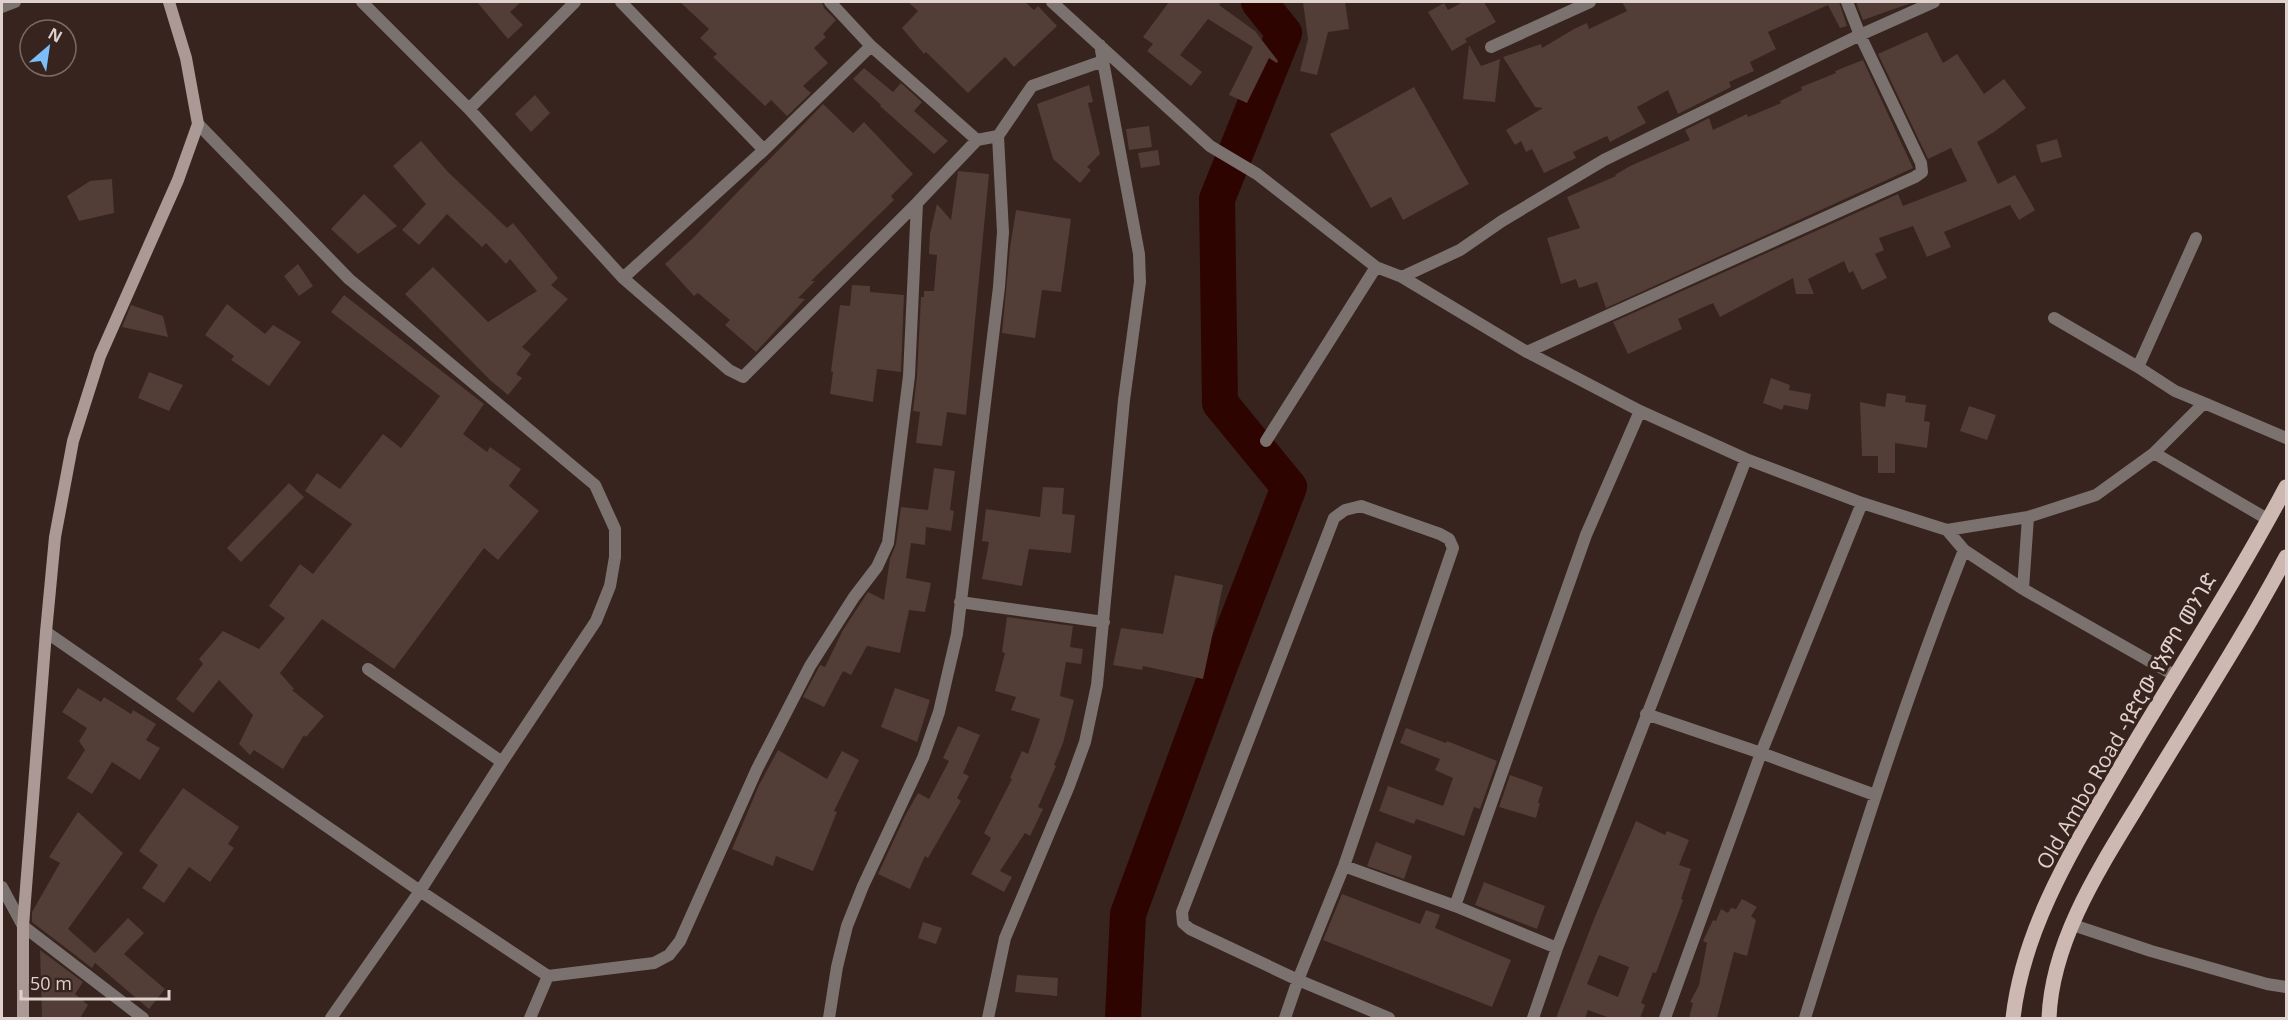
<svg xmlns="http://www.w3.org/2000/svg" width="2288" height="1020" font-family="'Open Sans','Noto Sans Ethiopic',sans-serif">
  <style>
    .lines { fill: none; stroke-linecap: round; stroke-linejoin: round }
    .river { stroke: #2e0400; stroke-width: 36 }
    .building { fill: #523d37; fill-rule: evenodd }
    .street { stroke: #7b716e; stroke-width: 12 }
    .secondary { stroke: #aa9994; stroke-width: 12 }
    .primary { stroke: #ceb8b2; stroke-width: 15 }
    .labels { text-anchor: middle; stroke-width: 6; stroke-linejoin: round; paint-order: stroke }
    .street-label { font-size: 21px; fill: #dfd2ce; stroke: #37241e }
  </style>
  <rect width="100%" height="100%" fill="#37241e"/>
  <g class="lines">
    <path class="river" d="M1123 1018 1128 914 1219 668 1289 487 1220 403 1217 199 1284 33 1259 2"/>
  </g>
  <path class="building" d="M477 2H521L510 12 523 25 508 39Z
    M680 2H822L824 8 836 20 823 34 826 37 814 48 828 63 803 86 811 93 787 116 771 100 765 106 713 57 717 54 700 38 709 29Z
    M908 2H1025L1034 10 1038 6 1057 26 1014 67 1005 57 968 93 926 52 924 54 902 28 918 11Z
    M1169 2H1222L1219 5 1255 31 1278 61 1277 63 1269 58 1247 103 1229 95 1253 47 1208 19 1180 55 1202 72 1191 86 1147 51 1153 44 1143 37Z
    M1303 2H1345L1349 29 1328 32 1317 75 1300 71 1308 39Z
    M1463 2H1484L1496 22 1465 39 1467 42 1452 51 1428 12 1444 3 1448 10Z
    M1622 2H1839L1847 26 1840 28 1828 5 1768 32 1776 49 1750 62 1754 71 1729 82 1731 87 1678 114 1668 90 1637 107 1646 123 1610 142 1607 136 1573 152 1576 158 1544 173 1532 149 1526 152 1521 141 1515 145 1506 130 1543 108 1535 107 1503 57 1541 44 1542 48 1574 29 1587 23 1589 29 1627 11Z
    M1856 2H1911V3L1863 20Z
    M1927 32 1943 63 1957 54 1984 94 2004 79 2026 108 1994 132 1977 142 1998 184 2015 175 2035 210 2019 220 2010 205 1944 232 1951 247 1927 257 1913 226 1879 238 1884 250 1875 254 1887 278 1862 290 1853 271 1849 273 1844 261 1808 279 1814 294H1796L1793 278 1720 317 1713 303 1678 319 1682 329 1628 354 1613 322 1898 194 1903 206 1967 181 1951 148 1928 159 1878 54Z
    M1469 45 1481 66 1500 59 1495 102 1463 99Z
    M1863 60 1913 168 1606 308 1597 282 1579 288 1576 279 1561 284 1547 238 1580 228 1567 197 1616 176 1615 175 1630 166 1690 140 1685 130 1709 118 1713 130 1747 114 1748 117 1781 103 1780 101 1802 90 1801 87 1836 73 1835 71Z
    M864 68 893 92 901 83 922 102 914 111 948 141 934 154 880 106 881 105 853 79Z
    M1089 85 1093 102 1088 103 1100 154 1087 167 1091 170 1080 183 1053 159 1037 104Z
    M1414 87 1469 184 1403 220 1391 197 1371 208 1330 134Z
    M535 95 550 113 531 132 515 114Z
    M823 104 853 133 864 122 913 174 891 196 894 200 811 281H815L798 298 805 299 756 352 725 325 730 320 698 293 694 296 665 264 694 237Z
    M1149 126 1152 147 1129 150 1126 129Z
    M2057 139 2062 157 2041 163 2036 145Z
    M421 141 448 172 507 228 513 223 558 278 551 285 568 299 522 347 531 354 516 374 522 378 508 395 490 380 405 294 433 267 488 322 537 291 510 259 506 264 486 243 482 247 447 214 419 245 402 230 426 204 393 166Z
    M1158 150 1160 165 1141 168 1138 153Z
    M958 171 989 174 966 415 947 412 942 446 916 443 920 412 913 411 917 376 921 297H924V291H934L937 255 929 254 930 234 937 204 951 220Z
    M112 179 114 213 79 221 67 196 90 181Z
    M364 194 397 226 358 254 331 229Z
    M1016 210 1071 219 1061 292 1042 290 1035 338 1002 333 1010 248Z
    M298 264 313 286 299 296 284 276Z
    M852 285 870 286V292L904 295 901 372 877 369 873 402 830 394 833 372 831 371 840 305 850 306Z
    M344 295 484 404 463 434 487 452 490 447 521 469 509 486 539 511 498 560 484 548 394 669 322 619 280 673 294 689 292 690 324 716 306 737 304 735 283 769 254 750 250 755 239 744 253 715 219 680 193 713 176 699 203 664 199 659 223 631 259 649 285 618 269 606 300 564 313 574 352 524 305 491 317 473 340 489 383 434 401 448 440 396 331 312Z
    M227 304 265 334 273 325 301 342 269 386 231 360 234 356 205 335Z
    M131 305 163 316 168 337 122 327Z
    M149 372 183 385 169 411 138 398Z
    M1771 378 1790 385 1789 390 1811 394 1808 410 1784 405 1782 410 1763 403Z
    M1887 393 1906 396 1905 402 1926 405 1924 421 1930 422 1927 448 1895 443V473H1878V456H1862L1860 402 1885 407Z
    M1969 406 1996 415 1987 440 1960 431Z
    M934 468 955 471 950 510 954 511 951 531 926 527 925 545 911 543 906 578 931 583 925 612 909 610 900 653 867 646 851 675 843 671 824 707 803 697 820 665 825 667 843 630 868 592 884 600 890 559 896 544 901 507 928 510Z
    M289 483 304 497 241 562 227 548Z
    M1043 487 1064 488 1062 514 1075 515 1071 553 1029 549 1022 586 982 579 989 542 982 541 986 509 1040 517Z
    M1175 575 1223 585 1203 679 1143 666 1142 670 1113 665 1121 628 1163 634Z
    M1007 617 1073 626 1070 647 1083 649 1081 664 1066 662 1060 696 1074 700 1063 743 1054 765 1056 766 1038 807 1043 809 1030 836 1025 833 1000 871 1012 877 1004 892 971 874 991 838 984 833 1012 779 1010 778 1022 751 1028 754 1040 719 1011 710 1016 697 995 691 1005 653 1002 652Z
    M78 688 101 702 104 697 131 714 133 710 156 724 146 740 160 748 140 780 112 762 92 794 67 778 85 750 79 741 87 728 62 712Z
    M895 688 930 700 917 742 881 727Z
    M958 726 980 735 963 773 969 776 957 798 961 801 928 858 925 856 910 889 878 874 905 816 918 793 929 799 949 761 943 758Z
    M1406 728 1446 743 1447 741 1497 761 1480 809 1474 807 1464 836 1416 819 1414 824 1379 811 1388 786 1443 806 1453 778 1435 770 1440 759 1400 743Z
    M778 750 827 779 842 751 859 760 834 811 837 812 813 871 776 856 773 866 732 849 759 785Z
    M1510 775 1543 787 1538 803H1540L1536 818 1499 807Z
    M183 788 239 827 228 844 234 848 210 882 189 867 164 903 142 888 158 865 139 851Z
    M78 812 123 853 68 929 95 953 128 918 144 933 124 954 165 989 149 1009 95 963 92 968 32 922V912L60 863 49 857Z
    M1636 821 1665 835 1667 831 1689 840 1679 865 1691 869 1681 899 1683 900 1656 973 1653 972 1641 1003 1645 1005 1640 1018H1610L1588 1010 1585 1018H1556L1594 919ZM1599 955 1629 967 1618 997 1587 984Z
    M1376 842 1412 856 1404 879 1367 866Z
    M1484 882 1545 906 1537 929 1475 905Z
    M1342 894 1420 924 1426 910 1440 915 1435 928 1511 960 1492 1007 1323 940Z
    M1742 899 1757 907 1751 916 1756 920 1747 956 1734 952 1717 1018H1689L1693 1003 1690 1002 1699 985 1707 943 1703 941 1713 920 1716 921 1721 909 1728 913 1731 908 1736 909Z
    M923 922 942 928 936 944 918 938Z
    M40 950 83 982 75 994 88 1005 80 1018H42Z
    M1017 975 1058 978 1057 996 1015 992Z"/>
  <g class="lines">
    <path class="street" d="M362 2 469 109 623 278 729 370 743 377 917 203 977 140 998 136 1032 86 1103 61 1100 45
      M621 2 764 150
      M830 2 871 46 977 140
      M1052 2 1210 146 1257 174 1376 267 1402 277 1527 352 1915 177 1922 172 1921 163 1860 35 1847 2
      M2 7 15 2
      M1491 47 1590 2
      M469 109 575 2
      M198 124 349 279 595 485 615 529V557L610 586 596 621 502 762 420 891 331 1018
      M1402 277 1460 250 1502 221 1604 160 1860 35 1934 2
      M623 278 764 150 871 46
      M1527 352 1640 411 1746 459 1862 503 1947 530 1964 550 2023 589 2174 675
      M2138 367 2196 238
      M2204 403 2286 438
      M1266 441 1376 267
      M2154 453 2269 520
      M1947 530 2028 517 2096 495 2154 453 2204 403 2175 391 2138 367 2054 318
      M2023 589 2028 517
      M960 602 1104 622
      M46 632 420 891 548 976
      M368 669 502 762
      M1646 714 1761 753 1875 795
      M1344 866 1455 906 1586 535 1640 411
      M2 887 23 926 143 1018
      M1455 906 1557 948
      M2073 925 2151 951 2267 984 2286 987
      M530 1018 548 976 654 963 669 955 680 941 757 769 810 666 854 597 877 567 888 543 909 376 917 203
      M829 1018 837 967 847 926 863 886 923 758 939 712 947 677 957 634 999 287 1003 232 998 136
      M988 1018 1005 938 1069 786 1085 742 1097 685 1124 400 1140 282 1139 254 1103 61
      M1285 1018 1298 980 1344 866 1453 548 1449 539 1440 534 1361 506 1345 510 1334 518 1182 912 1183 923 1190 929 1298 980 1389 1018
      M1533 1018 1557 948 1746 459
      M1665 1018 1761 753 1862 503
      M1805 1018C1854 861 1903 703 1964 550"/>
    <path class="secondary" d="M23 1018V926L46 632 55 537 73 441 100 356 178 180 198 124 186 58 169 2"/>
    <path class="primary" d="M2013 1018C2023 929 2072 850 2117 773 2173 677 2234 585 2286 487
      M2049 1018C2052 935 2107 857 2149 787 2195 711 2244 636 2286 557"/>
  </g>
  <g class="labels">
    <g class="street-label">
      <text transform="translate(2127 721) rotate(-60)" y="7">Old Ambo Road -የድሮው የአምቦ መንገድ</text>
    </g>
  </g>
  <rect width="2288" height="1020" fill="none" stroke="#dfd2ce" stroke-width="6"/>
  <g transform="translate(48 48) rotate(29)"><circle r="28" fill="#37241e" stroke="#7a6a64" stroke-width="1.5"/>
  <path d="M0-4.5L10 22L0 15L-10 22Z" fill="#7cbef9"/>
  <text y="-9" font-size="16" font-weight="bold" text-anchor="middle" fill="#dfd2ce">N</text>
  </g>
  <path d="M21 990v9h148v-9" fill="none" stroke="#dfd2ce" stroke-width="3"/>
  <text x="30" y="990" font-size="18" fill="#dfd2ce" stroke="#37241e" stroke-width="4.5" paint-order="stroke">50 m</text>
</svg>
